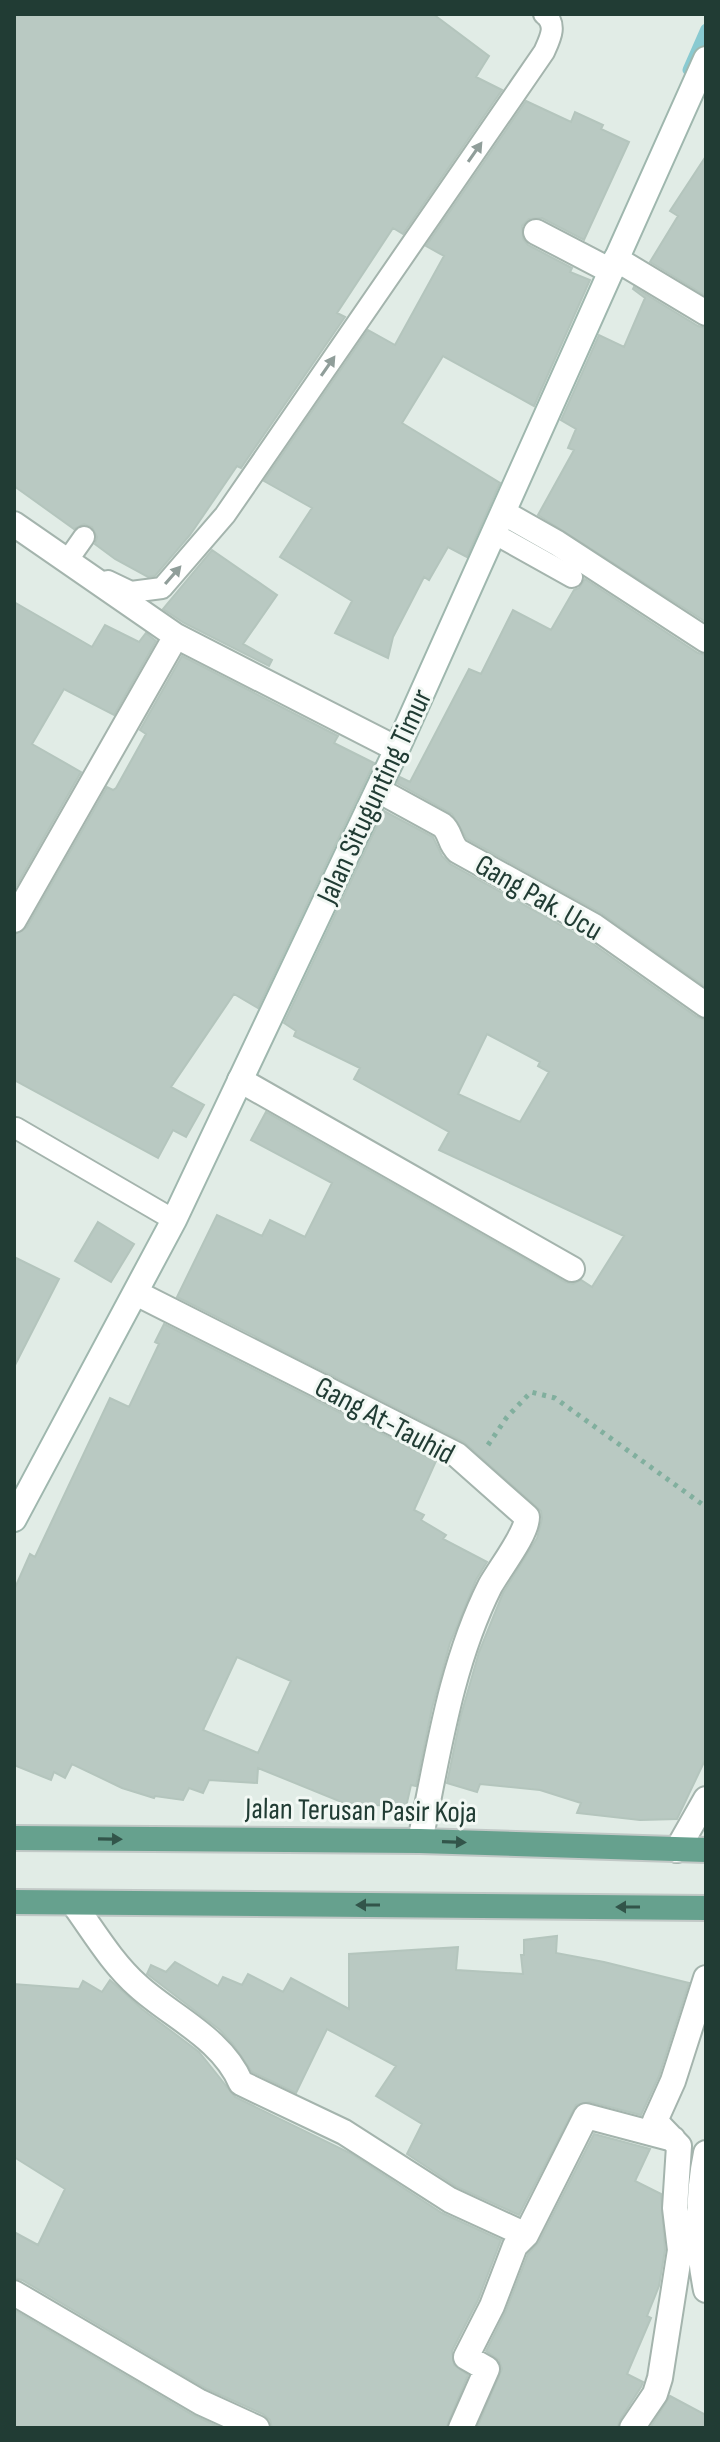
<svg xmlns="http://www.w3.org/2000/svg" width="720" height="2442" font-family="'Sofia Sans Condensed',sans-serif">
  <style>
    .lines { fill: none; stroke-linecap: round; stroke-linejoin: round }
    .stream { stroke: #89cad1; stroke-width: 11 }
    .building { fill: #b9c9c2; stroke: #b4c5bd; stroke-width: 2; fill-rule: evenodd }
    .lane-casing { stroke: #a4b4ad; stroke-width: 24 }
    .street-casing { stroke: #a4b4ad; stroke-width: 28 }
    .secondary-casing { stroke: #9fb7ae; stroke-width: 28 }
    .primary-casing { stroke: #c1c8c6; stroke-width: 28 }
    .path { stroke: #81af9e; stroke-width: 5; stroke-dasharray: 4 6; stroke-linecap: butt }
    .lane { stroke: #fff; stroke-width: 20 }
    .street { stroke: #fff; stroke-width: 24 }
    .secondary { stroke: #fff; stroke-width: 24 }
    .primary { stroke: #66a18e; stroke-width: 24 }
    .oneway { fill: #909e9a }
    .oneway2 { fill: #32554a }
    .labels { text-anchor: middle; stroke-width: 6; stroke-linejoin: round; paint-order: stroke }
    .street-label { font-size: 30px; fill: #213c34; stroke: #f2f8f4 }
  </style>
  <rect width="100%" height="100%" fill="#e1ece6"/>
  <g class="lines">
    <path class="stream" d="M688 70 706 29"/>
  </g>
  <path class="building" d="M14 14H433L489 56 476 77 502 90 403 234 393 228 337 313 345 317 241 468 237 466 190 535 155 576 148 577 115 559 95 544 97 537 92 527 84 524 74 529 14 486Z
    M526 101 571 122 575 112 603 125 601 129 629 142 584 240 542 218 529 219 522 226 523 239 528 245 572 268 570 272 590 280 534 406 443 356 402 423 500 483 467 557 448 547 429 580 424 577 393 637 388 658 335 633 352 601 280 557 312 508 264 481 368 330 395 345 444 256 426 246Z
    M706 156V296L650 262 678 216 670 211Z
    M634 287 698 326 706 328V622L538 515 574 450 568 448 576 429 561 420 599 335 624 347 645 298 633 289Z
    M212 550 277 595 243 644 272 660 269 666 184 623 163 609Z
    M585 579 698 653 706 655V987L601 913 467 839 452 814 397 783 400 777 410 782 469 669 481 674 513 610 551 630 574 590 579 588Z
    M14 602 92 647 105 625 139 642 146 633 156 641 114 715 64 689 32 744 81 772 14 890Z
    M182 656 338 736 334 743 374 763 258 1008 234 994 171 1087 204 1105 186 1137 173 1130 158 1158 14 1080V935L27 927 107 787 113 790 116 788 146 734 140 730Z
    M384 811 433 837 442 856 450 864 586 939 697 1017 706 1020V1758L677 1819 640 1820 577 1813 581 1803 540 1790 480 1784 477 1792 447 1783 461 1715 479 1652 503 1593 537 1538 542 1519 541 1511 464 1442 177 1297 217 1215 262 1236 270 1220 305 1237 332 1183 251 1140 266 1112 565 1282 573 1284 581 1280 592 1287 624 1236 439 1150 449 1132 354 1079 360 1068 294 1036 296 1031 284 1023ZM487 1034 540 1062 538 1066 549 1072 520 1122 458 1094Z
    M98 1222 134 1244 111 1282 75 1261Z
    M14 1257 59 1279 14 1367Z
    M164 1324 436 1461 414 1510 424 1515 421 1520 446 1535 443 1539 487 1562 476 1580 450 1643 432 1708 416 1786 411 1785 406 1807 344 1803 258 1768 257 1783 209 1780 203 1793 189 1788 183 1800 155 1796 154 1798 122 1788 72 1764 65 1778 54 1772 51 1780 14 1765V1590L30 1554 35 1557 110 1398 129 1407 159 1344 155 1342ZM237 1657 291 1681 258 1753 203 1730Z
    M557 1936 556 1953 604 1962 689 1983 659 2076 641 2115 590 2102 576 2105 519 2215 457 2187 407 2154 422 2124 376 2096 396 2066 327 2029 296 2093 252 2072 233 2044 220 2030 147 1974 151 1965 166 1972 175 1962 218 1986 223 1977 242 1985 248 1974 283 1992 291 1978 349 2009V1954L458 1947 456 1970 523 1974 521 1955H524V1940Z
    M110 1980 142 2009 199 2052 235 2097 350 2153 442 2213 501 2240 478 2300 452 2351 454 2365 468 2375 446 2428H272L270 2420 263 2414 207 2389 22 2280 14 2278V2232L38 2245 65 2189 14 2157V1984L79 1989 83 1981 102 1992Z
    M594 2134 650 2149 635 2181 661 2194 665 2250 659 2286 647 2316 651 2318 627 2374 643 2382 641 2387 620 2420 617 2428H477L502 2369 499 2360 486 2351 505 2313 528 2254 539 2242Z
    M14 2310 193 2415 221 2428H14Z
    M670 2396 706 2415V2428H650Z"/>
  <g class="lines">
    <defs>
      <path id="lane" d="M495 534 572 577
        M72 554 84 537
        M108 581 131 592 162 588 225 515 544 52C550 39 558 24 544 14
        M16 1128 174 1220"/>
      <path id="street" d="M536 232 611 271
        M616 259 706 313
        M504 513 557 543 706 640
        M14 524 176 636
        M378 790 442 825C451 832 449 843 458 851L594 926 706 1005
        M14 920 176 636 397 749
        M240 1080 572 1269
        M136 1293 457 1455 527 1517C527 1534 500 1568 490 1586 450 1666 438 1755 420 1841
        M677 1850 706 1799
        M73 1903C94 1932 112 1963 138 1986 172 2017 222 2038 241 2083L344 2132 450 2200 526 2235
        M706 2153C697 2196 697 2247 706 2290
        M14 2293 200 2402 257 2428
        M461 2428 487 2369 466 2357 492 2306 515 2246 526 2235 586 2116 673 2139
        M632 2428 655 2394 660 2378 680 2250 675 2208 679 2146 655 2121 673 2081 706 1978"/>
      <path id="secondary" d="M14 1519 174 1220 397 749 706 59"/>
      <path id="primary" d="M14 1838 420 1841 706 1850
        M14 1902 706 1908"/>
    </defs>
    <use href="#lane" class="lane-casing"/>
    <use href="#street" class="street-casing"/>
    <use href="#secondary" class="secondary-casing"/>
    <use href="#primary" class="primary-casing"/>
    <path class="path" d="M488 1445 507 1417 531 1392 555 1398 706 1507"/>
    <use href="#lane" class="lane"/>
    <use href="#street" class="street"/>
    <use href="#secondary" class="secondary"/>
    <use href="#primary" class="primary"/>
  </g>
  <defs><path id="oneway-solid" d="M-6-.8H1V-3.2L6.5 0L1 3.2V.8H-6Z" transform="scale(2)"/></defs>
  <g class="oneway">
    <use href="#oneway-solid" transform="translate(475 152) rotate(-55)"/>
    <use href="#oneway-solid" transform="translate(328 366) rotate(-55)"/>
    <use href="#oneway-solid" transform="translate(173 575) rotate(-49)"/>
  </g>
  <g class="oneway2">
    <use href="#oneway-solid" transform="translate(110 1839) rotate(1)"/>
    <use href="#oneway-solid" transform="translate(454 1842) rotate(2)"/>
    <use href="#oneway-solid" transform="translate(368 1905) rotate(-180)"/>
    <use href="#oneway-solid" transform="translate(628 1907) rotate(-180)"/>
  </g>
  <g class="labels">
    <g class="street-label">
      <text transform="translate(374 796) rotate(-65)" y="10">Jalan Situgunting Timur</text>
      <text transform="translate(539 897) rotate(30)" y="10">Gang Pak. Ucu</text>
      <text transform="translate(385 1420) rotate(28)" y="10">Gang At-Tauhid</text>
      <text transform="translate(361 1810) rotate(1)" y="10">Jalan Terusan Pasir Koja</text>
    </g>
  </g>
  <rect width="720" height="2442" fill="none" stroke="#213c34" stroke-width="32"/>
</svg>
